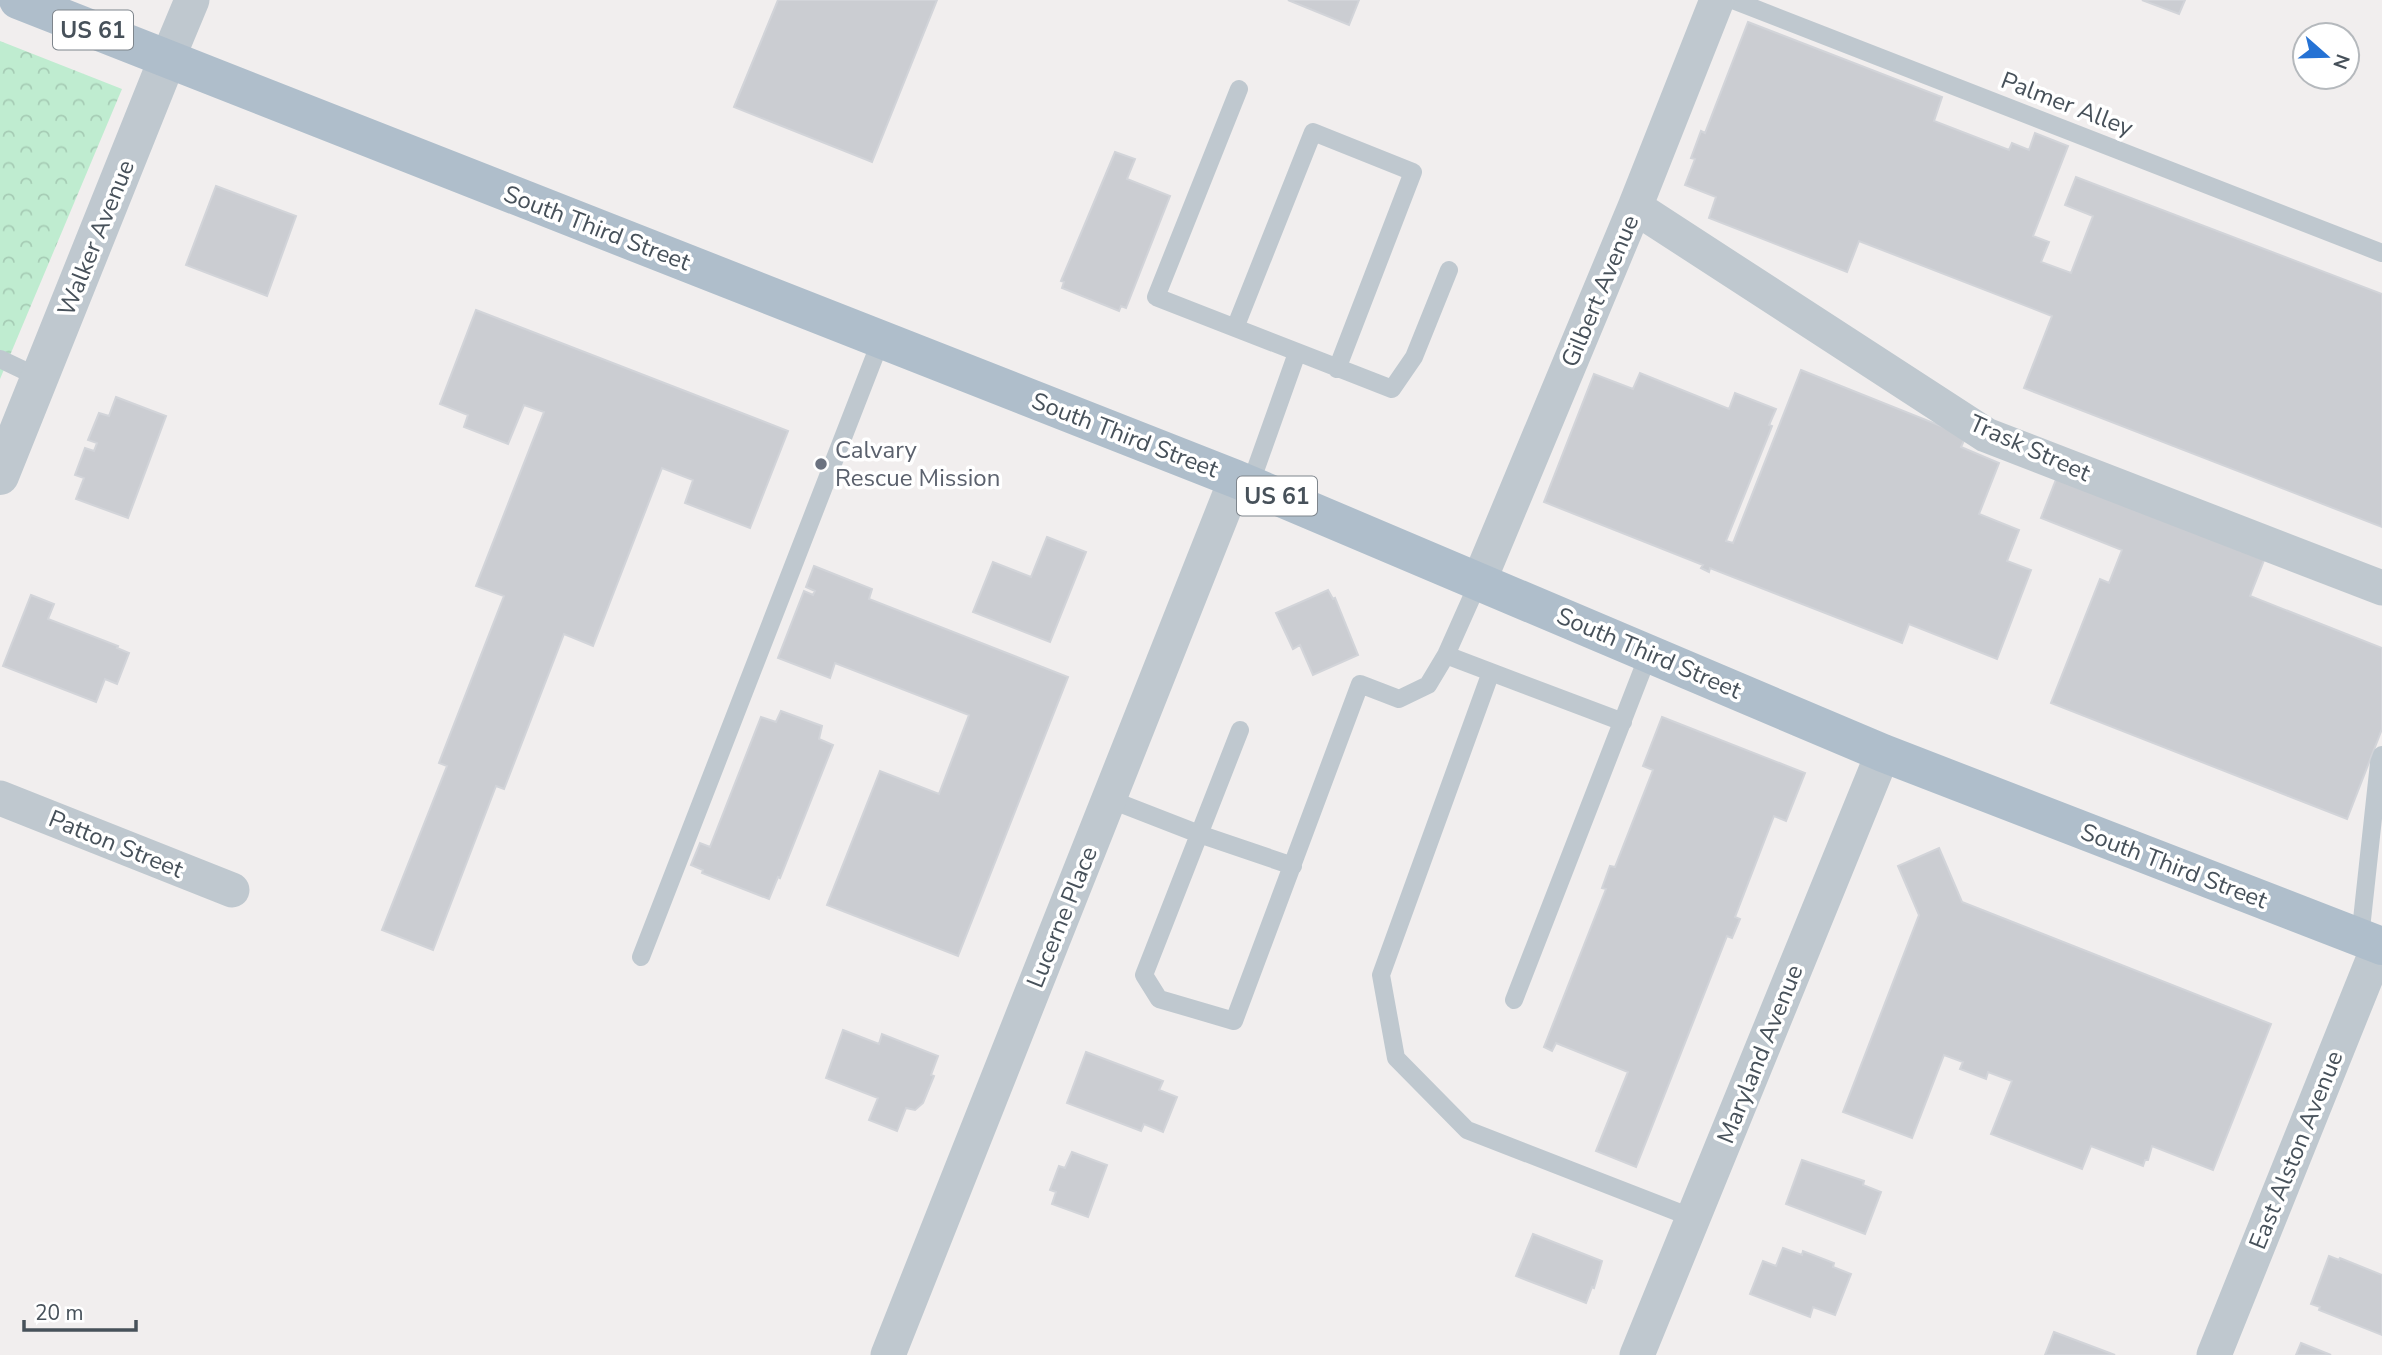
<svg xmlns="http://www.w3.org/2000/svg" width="2382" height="1355" font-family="'Nunito Sans',sans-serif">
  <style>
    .forest { fill: url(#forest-crowns) }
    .building { fill: #cbcdd2; stroke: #d2d4d9; stroke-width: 2 }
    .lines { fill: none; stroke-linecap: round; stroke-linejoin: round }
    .service { stroke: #bfc8cf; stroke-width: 18 }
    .minor { stroke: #bfc8cf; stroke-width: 35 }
    .tertiary { stroke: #bfc8cf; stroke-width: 38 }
    .primary { stroke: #afbecb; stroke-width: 38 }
    .worship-dot { fill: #6b7280; stroke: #fff; stroke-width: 2.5 }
    .labels { text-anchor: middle; stroke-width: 7; stroke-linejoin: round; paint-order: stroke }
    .shield { fill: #fff; stroke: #7e858c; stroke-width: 2 }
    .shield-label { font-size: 23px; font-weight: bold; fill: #47515a }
    .street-label { font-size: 24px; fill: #47515a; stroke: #fff }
    .worship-label { font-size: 24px; fill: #5b616d; stroke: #fff; text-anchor: start }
  </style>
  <defs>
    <pattern id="forest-crowns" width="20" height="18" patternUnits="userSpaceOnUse" patternTransform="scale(1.75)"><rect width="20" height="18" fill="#bfecd0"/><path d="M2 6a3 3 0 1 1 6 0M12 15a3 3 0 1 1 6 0" fill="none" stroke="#a6ccb5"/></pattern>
  </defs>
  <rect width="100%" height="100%" fill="#f1eeee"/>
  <path class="forest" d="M0 41 122 89 0 379Z"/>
  <path class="building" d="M778 0H937L872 162 734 107Z
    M1288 0H1359L1349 25Z
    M2142 0H2185L2179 14Z
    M1748 22 1942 97 1934 121 2009 150 2012 143 2029 150 2035 133 2068 146 2033 236 2049 242 2041 262 2071 273 2093 216 2065 205 2076 177 2382 294V527L2024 388 2052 316 1859 241 1847 272 1709 218 1716 197 1685 185 1695 159 1691 158 1701 131 1705 133Z
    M1115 152 1135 159 1127 179 1170 196 1126 308 1121 306 1119 311 1062 288 1064 282 1061 281Z
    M216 186 296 216 267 296 186 265Z
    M476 310 788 431 750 528 685 503 693 480 662 468 593 646 564 634 504 789 496 786 433 950 382 930 447 766 439 763 504 596 476 586 544 412 524 405 508 444 464 427 468 415 440 404Z
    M1801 370 1966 436 1961 447 1999 463 1979 514 2019 530 2007 561 2031 570 1997 659 1909 624 1902 643 1710 568 1709 572 1701 568 1703 565 1544 502 1594 374 1633 389 1640 373 1729 409 1735 393 1776 409 1769 425 1772 426 1726 541 1733 543Z
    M116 397 166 416 128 518 76 499 84 478 75 475 85 448 94 451 97 443 88 440 99 413 109 416Z
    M2057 477 2266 555 2250 596 2382 648V729L2347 819 2051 703 2100 579 2109 583 2122 550 2041 518Z
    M1047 537 1086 552 1050 642 973 612 993 562 1031 577Z
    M814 566 872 589 869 599 1068 677 958 956 827 905 880 771 939 794 969 715 835 663 830 678 778 658 804 591 813 595 815 591 806 587Z
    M1328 590 1333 599 1335 598 1358 655 1313 675 1300 645 1293 649 1276 613Z
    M31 595 54 604 48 619 118 646 117 648 129 653 117 684 105 679 96 702 3 666Z
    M781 711 822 726 819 739 833 745 780 878 778 877 769 899 702 873 703 870 691 865 700 843 710 847 761 717 776 722Z
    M1662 717 1805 773 1786 821 1774 816 1735 917 1740 919 1732 938 1727 936 1636 1167 1596 1151 1628 1072 1556 1043 1552 1051 1544 1047 1606 889 1602 888 1610 866 1615 867 1653 770 1643 766Z
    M1939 848 1962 902 2271 1024 2213 1170 2152 1146 2148 1160H2145L2143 1166 2091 1146 2082 1169 1991 1134 2012 1081 1988 1072 1986 1079 1960 1069 1963 1062 1944 1055 1912 1138 1843 1112 1919 915 1898 866Z
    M843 1030 879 1044 882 1034 938 1056 931 1075 934 1076 923 1103 915 1110 906 1108 897 1131 869 1120 878 1098 826 1078Z
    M1086 1052 1163 1081 1159 1090 1177 1097 1163 1132 1144 1124 1141 1131 1067 1103Z
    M1072 1152 1107 1165 1088 1217 1052 1204 1056 1192 1050 1190 1059 1166 1065 1168Z
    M1802 1160 1864 1181 1863 1185 1881 1192 1865 1234 1786 1204Z
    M1533 1234 1602 1261 1594 1288 1592 1287 1586 1303 1516 1276Z
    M1783 1248 1802 1255 1803 1251 1834 1263 1833 1267 1851 1274 1835 1315 1813 1307 1810 1317 1750 1294 1763 1261 1776 1266Z
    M2329 1256 2339 1260 2340 1258 2382 1275V1335L2319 1310 2320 1307 2311 1304Z
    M2054 1332 2115 1355H2045Z
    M2301 1343 2331 1355H2296Z"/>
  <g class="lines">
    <path class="service" d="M1733 0 2382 253
      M1239 89 1156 297 1392 389 1414 357 1449 270
      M1235 328 1313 132 1413 172 1337 369
      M0 359 40 378
      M1250 485 1297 353
      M1446 655 1623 722
      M1491 672 1381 975 1396 1058 1467 1130 1693 1218
      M1240 730 1144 975 1159 999 1234 1021 1360 684 1399 699 1428 685 1446 655 1479 581
      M1109 799 1199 834 1293 866
      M2360 938 2379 763 2382 755
      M641 957 881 340
      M1514 1000 1649 653"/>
    <path class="minor" d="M167 60 192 0
      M1635 207 1986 435 2382 588
      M1479 581 1635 207 1717 0
      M0 798 232 890
      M888 1355 1236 479
      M1637 1355 1883 753
      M2214 1355 2379 945"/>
    <path class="tertiary" d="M0 476 167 60"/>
    <path class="primary" d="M18 0 1236 479 1883 753 2382 946"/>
  </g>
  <circle class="worship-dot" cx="821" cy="464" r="7"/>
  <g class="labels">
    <g class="shield">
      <rect x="53" y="10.5" width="80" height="39" rx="5"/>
      <rect x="1237" y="476.5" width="80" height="39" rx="5"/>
    </g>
    <g class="shield-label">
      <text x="93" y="38">US 61</text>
      <text x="1277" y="504">US 61</text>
    </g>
    <g class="street-label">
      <text transform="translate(2067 104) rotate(21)" y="8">Palmer Alley</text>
      <text transform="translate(597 228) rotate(21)" y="8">South Third Street</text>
      <text transform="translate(96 238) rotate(-68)" y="8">Walker Avenue</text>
      <text transform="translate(1600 291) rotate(-67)" y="8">Gilbert Avenue</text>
      <text transform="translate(1125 435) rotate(21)" y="8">South Third Street</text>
      <text transform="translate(2030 448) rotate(24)" y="8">Trask Street</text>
      <text transform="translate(1649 653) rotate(23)" y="8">South Third Street</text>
      <text transform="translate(116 844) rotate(22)" y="8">Patton Street</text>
      <text transform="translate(2174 866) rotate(21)" y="8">South Third Street</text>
      <text transform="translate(1062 917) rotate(-68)" y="8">Lucerne Place</text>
      <text transform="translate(1760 1054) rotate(-68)" y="8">Maryland Avenue</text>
      <text transform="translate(2296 1150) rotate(-68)" y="8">East Alston Avenue</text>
    </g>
    <g class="worship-label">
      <text x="835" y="458">Calvary<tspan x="835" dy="28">Rescue Mission</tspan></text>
    </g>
  </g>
  <g transform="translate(2326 56) rotate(110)"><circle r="33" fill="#ffffff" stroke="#b5b9bd" stroke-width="2"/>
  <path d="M0-5L12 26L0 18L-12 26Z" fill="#2572d4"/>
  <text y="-10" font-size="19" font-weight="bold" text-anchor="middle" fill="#47515a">N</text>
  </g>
  <path d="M24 1320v10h112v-10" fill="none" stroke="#47515a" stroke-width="3.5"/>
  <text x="35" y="1320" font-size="21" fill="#47515a" stroke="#ffffff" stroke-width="5" paint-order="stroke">20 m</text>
</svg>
